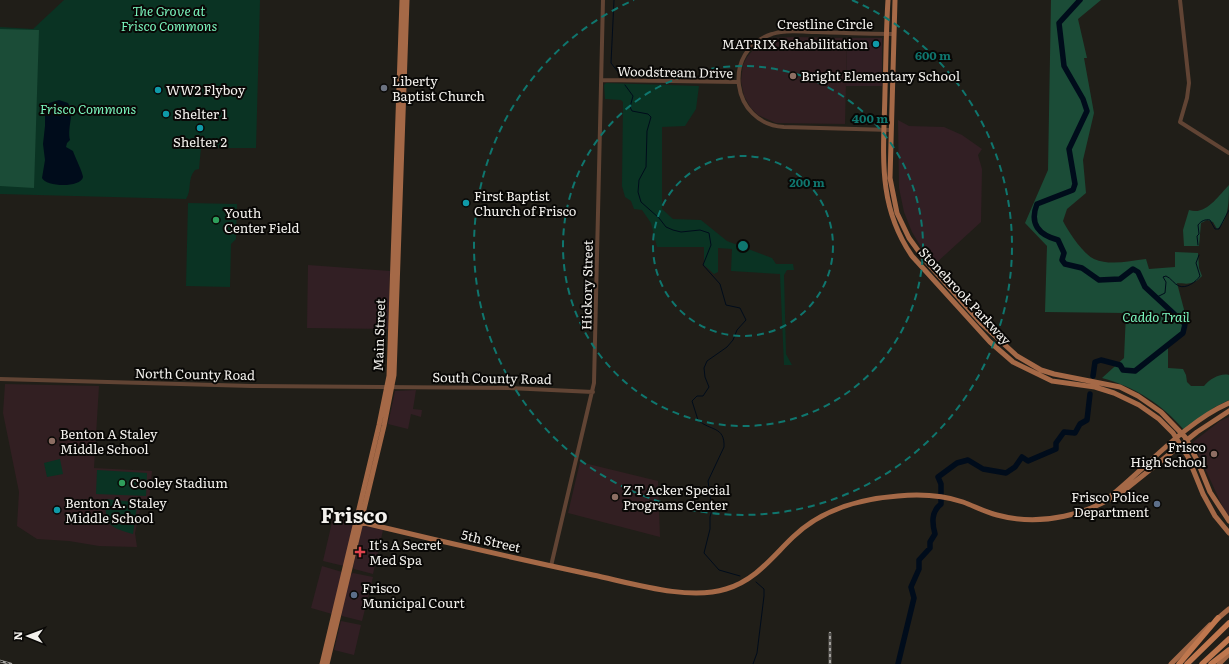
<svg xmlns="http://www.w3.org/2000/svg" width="1229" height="664" font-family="Literata,serif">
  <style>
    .commercial { fill: #321f24 }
    .education { fill: #321f22 }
    .green { fill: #0a3323 }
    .forest { fill: #1b4c37 }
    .water { fill: #000c1b }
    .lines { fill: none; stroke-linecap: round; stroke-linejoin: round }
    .stream { stroke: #000c1b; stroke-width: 1 }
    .river { stroke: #000c1b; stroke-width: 5.5 }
    .minor { stroke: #614434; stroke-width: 4 }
    .major { stroke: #a56947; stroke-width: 5 }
    .highway { stroke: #bf774e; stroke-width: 5.5 }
    .rail-casing { stroke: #a3a19d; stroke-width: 2.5 }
    .rail { stroke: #090806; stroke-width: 1; stroke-dasharray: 3; stroke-linecap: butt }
    .ring { fill: none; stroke: #0f766e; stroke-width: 2; stroke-dasharray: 7 5 }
    .culture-dot { fill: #0f9aa8; stroke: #090806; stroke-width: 1.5 }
    .education-dot { fill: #8d6e63; stroke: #090806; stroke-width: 1.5 }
    .worship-dot { fill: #6b7280; stroke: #090806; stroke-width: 1.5 }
    .leisure-dot { fill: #2e9e5b; stroke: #090806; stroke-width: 1.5 }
    .service-dot { fill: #5c6f8a; stroke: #090806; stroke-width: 1.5 }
    .health-dot { fill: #e0444e; stroke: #090806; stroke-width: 1.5 }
    .labels { text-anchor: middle; stroke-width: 4; stroke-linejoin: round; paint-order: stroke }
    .park-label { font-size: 13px; font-style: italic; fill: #7bf6be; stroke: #090806 }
    .street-label { font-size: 13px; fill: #f3f1ed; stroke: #090806 }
    .poi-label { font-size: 13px; fill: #f3f1ed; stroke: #090806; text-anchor: start }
    .town-label { font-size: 21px; font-weight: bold; fill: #f3f1ed; stroke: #090806 }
    .centre { fill: #0f766e; stroke: #090806; stroke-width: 2 }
    .ring-label { font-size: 12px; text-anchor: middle; font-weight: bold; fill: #0f766e; stroke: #090806; stroke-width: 4; stroke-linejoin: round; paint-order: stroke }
  </style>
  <rect width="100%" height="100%" fill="#201e18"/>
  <path class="commercial" d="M847 38H882V86H846Z
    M898 120 909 126 944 127 962 135 982 149 978 155 982 169 981 222 935 264 924 252 912 232 904 212 899 188Z
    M308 265 390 271 388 329 307 328Z
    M416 390 413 409 422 410 421 417 411 414 408 429 388 424 395 391Z
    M333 518 352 522 353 525 344 566 323 561Z
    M364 526 383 530 373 574 354 569 353 567 362 527Z
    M322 566 342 572 332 614 311 608Z
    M353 573 373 577 362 621 342 616 341 614 350 575Z
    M341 621 361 625 354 655 334 650Z"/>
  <path class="education" d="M794 37 847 38 845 124 776 123 758 115 751 108 744 96 741 81 743 65 747 57 753 50 771 38Z
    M5 384 99 386 94 468 152 471 149 501 141 506 135 533 137 547 99 546 69 541 37 539 17 526 19 492 3 413Z
    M1229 417V516L1225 512 1193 442 1220 421Z
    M580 462 658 481 660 537 568 513Z"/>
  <path class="green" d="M64 0H260L256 148H201L199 169 195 170C187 179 192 190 186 199L0 194V27L33 29Z
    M606 83 699 86 696 109 685 126 662 127V209L673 219 701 220 727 241 772 258 776 264H793L794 270H787L784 275 786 354 792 365H784L780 274 731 271 732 249 718 248V272L714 274 704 265V247H657L651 223 642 210 634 209 631 201 625 197 622 186 623 102 621 100 605 99 604 85Z
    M188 203 237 204 236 239 231 244 230 287 186 286Z
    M60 459 63 474 47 477 44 463Z
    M97 470 147 473 146 496 96 494Z
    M106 499 134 502 137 506 133 534C110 527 104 526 106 499Z"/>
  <path class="forest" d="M1051 0H1101L1078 19 1087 58H1084L1094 113 1083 160 1086 193 1067 209 1063 221C1068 231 1083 254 1094 259 1110 266 1129 261 1146 259L1149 269 1175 267V252L1198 253 1199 268 1202 276C1194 285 1188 284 1177 283L1186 317V330L1168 345V368L1183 369 1186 375 1187 382 1191 386H1204C1210 379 1220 373 1229 375V400L1215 407 1184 430C1162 404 1135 387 1102 378L1124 358 1126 313 1045 312 1047 246 1025 223 1048 170Z
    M0 29 39 30 34 188 0 186Z
    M1229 185C1229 199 1229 222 1217 229L1213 222 1207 220 1201 223 1199 246H1184L1183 230 1189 210C1206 216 1218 196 1229 185Z"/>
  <path class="water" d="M59 100 68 103C75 115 67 126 70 140L67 143 66 147 73 151C75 157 83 173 83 177 81 188 46 187 42 178L45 160 43 144 45 126V109L49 103Z"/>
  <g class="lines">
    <path class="stream" d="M614 0 611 63 621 76
      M625 85 633 96 630 107 632 111 648 114 651 117 647 131 646 167 639 180 638 192 641 202 659 218 666 227 673 230 681 232 700 230 709 233 711 245 703 265 720 284 726 305 740 308 746 320 737 330 733 340 727 347 707 361 704 368 705 377 709 387 703 396H697L692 401 698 420C710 431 725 426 724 447L708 481 712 509 710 517V529L704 553 719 570 740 576
      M1198 245 1197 236 1199 234 1198 225C1201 221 1205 219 1210 220L1215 229H1219L1229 210
      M1157 297 1165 293 1166 282 1163 277 1166 276C1171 278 1174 284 1179 286 1186 289 1196 282 1200 276L1196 263 1199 255
      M753 664 757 653 764 596V589L756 582"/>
    <path class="river" d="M1080 0 1059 23 1064 66 1083 99 1087 111 1069 149 1075 184 1073 190 1037 204C1029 224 1039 235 1058 240L1064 253 1062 260 1065 264 1082 268 1099 280 1120 279 1133 269 1138 272 1145 287 1185 324 1183 333 1135 371 1123 370 1120 365 1101 360 1095 362 1093 376
      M898 664 914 598 911 587 919 569V560L930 548V542L935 534C932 523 931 512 941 504V484L938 477 957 463 968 460 983 469 1006 473 1015 467 1022 457 1028 461 1056 449V443L1064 432 1075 433 1080 424 1087 420 1090 394"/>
    <path class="minor" d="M1180 0 1189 83 1187 98 1180 122 1229 153
      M602 80 738 82
      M891 130 784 127C731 124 721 50 772 34 785 29 801 32 814 32 841 33 867 34 893 34
      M0 379 252 386 509 388 593 392
      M551 566 594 383 603 0"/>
    <path class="major" d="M888 0C886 30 886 61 885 91 884 151 876 204 912 256L990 342 1013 362 1052 381 1095 387 1114 393 1139 405 1159 419 1173 433 1188 457 1203 494 1215 516 1229 533
      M895 0 890 178 897 213 909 238 925 260 982 324 1017 356 1041 370 1054 374 1120 387 1138 396 1161 412 1185 437 1197 460 1210 492 1229 521
      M1107 499C1145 469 1185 422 1229 403
      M356 521C435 540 514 558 593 575 631 583 688 601 726 589 756 580 772 557 793 537 822 509 859 499 898 496 920 494 942 495 963 502 974 506 985 512 997 515 1041 527 1089 515 1126 489L1197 432 1229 411
      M1216 620 1229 609
      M322 664 379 425 389 376 402 0
      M327 664 384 426 394 375 407 0
      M1171 664 1210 625
      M1219 664 1229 654"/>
    <path class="highway" d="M1179 664 1218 618
      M1187 664 1229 623
      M1202 664 1229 639
      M1211 664 1229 650"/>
    <defs>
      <path id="rail" d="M830 633V664
        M0 661 11 664"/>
    </defs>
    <use href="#rail" class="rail-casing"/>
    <use href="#rail" class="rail"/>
  </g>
  <g class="ring">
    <circle cx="743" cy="246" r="90"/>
    <circle cx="743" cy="246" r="180"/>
    <path d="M852 0A269 269 0 1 1 634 0"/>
  </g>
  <g class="culture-dot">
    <circle cx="876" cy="44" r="4"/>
    <circle cx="158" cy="90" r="4"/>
    <circle cx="166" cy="114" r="4"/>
    <circle cx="200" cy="128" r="4"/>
    <circle cx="466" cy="203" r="4"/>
    <circle cx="57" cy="510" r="4"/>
  </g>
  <g class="education-dot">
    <circle cx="793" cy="76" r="4"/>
    <circle cx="52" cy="441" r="4"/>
    <circle cx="1214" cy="454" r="4"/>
    <circle cx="615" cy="497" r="4"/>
  </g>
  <circle class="worship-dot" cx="384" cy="88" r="4"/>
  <g class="leisure-dot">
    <circle cx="216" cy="220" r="4"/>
    <circle cx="122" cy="483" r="4"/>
  </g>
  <g class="service-dot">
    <circle cx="1157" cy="504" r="4"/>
    <circle cx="354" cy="595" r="4"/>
  </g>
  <path class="health-dot" d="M358 546h4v4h4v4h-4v4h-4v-4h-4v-4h4z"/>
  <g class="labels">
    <g class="park-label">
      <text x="169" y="16">The Grove at<tspan x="169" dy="15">Frisco Commons</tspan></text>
      <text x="88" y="114">Frisco Commons</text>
      <text x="1156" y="322">Caddo Trail</text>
    </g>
    <g class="street-label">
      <text x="825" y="29">Crestline Circle</text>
      <text transform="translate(675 72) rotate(1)" y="5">Woodstream Drive</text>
      <text transform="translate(587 285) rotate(-89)" y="5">Hickory Street</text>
      <text transform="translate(965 296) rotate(47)" y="5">Stonebrook Parkway</text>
      <text transform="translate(379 335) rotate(-88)" y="5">Main Street</text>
      <text transform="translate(195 374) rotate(1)" y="5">North County Road</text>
      <text transform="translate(492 378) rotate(1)" y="5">South County Road</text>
      <text transform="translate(491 541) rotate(13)" y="5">5th Street</text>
    </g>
    <g class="poi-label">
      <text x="868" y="49" text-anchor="end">MATRIX Rehabilitation</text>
      <text x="801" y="81">Bright Elementary School</text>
      <text x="392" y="86">Liberty<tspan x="392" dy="15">Baptist Church</tspan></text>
      <text x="166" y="95">WW2 Flyboy</text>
      <text x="174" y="119">Shelter 1</text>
      <text x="200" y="147" text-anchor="middle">Shelter 2</text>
      <text x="474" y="201">First Baptist<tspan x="474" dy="15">Church of Frisco</tspan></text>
      <text x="224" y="218">Youth<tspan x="224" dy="15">Center Field</tspan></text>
      <text x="60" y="439">Benton A Staley<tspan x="60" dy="15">Middle School</tspan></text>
      <text x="1206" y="452" text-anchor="end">Frisco<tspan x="1206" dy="15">High School</tspan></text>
      <text x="130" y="488">Cooley Stadium</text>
      <text x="623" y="495">Z T Acker Special<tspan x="623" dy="15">Programs Center</tspan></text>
      <text x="1149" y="502" text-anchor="end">Frisco Police<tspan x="1149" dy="15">Department</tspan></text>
      <text x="65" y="508">Benton A. Staley<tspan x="65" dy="15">Middle School</tspan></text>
      <text x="369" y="550">It's A Secret<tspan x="369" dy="15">Med Spa</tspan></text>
      <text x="362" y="593">Frisco<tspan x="362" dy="15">Municipal Court</tspan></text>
    </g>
    <g class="town-label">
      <text x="354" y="523">Frisco</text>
    </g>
  </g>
  <circle cx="743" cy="246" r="6" class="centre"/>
  <g class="ring-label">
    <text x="933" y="60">600 m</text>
    <text x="870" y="123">400 m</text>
    <text x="807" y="187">200 m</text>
  </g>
  <g transform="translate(28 636) rotate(271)" stroke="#090806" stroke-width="3" paint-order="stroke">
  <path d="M0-3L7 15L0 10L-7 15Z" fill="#f3f1ed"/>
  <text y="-6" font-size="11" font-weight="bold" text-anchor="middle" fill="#f3f1ed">N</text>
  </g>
</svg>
